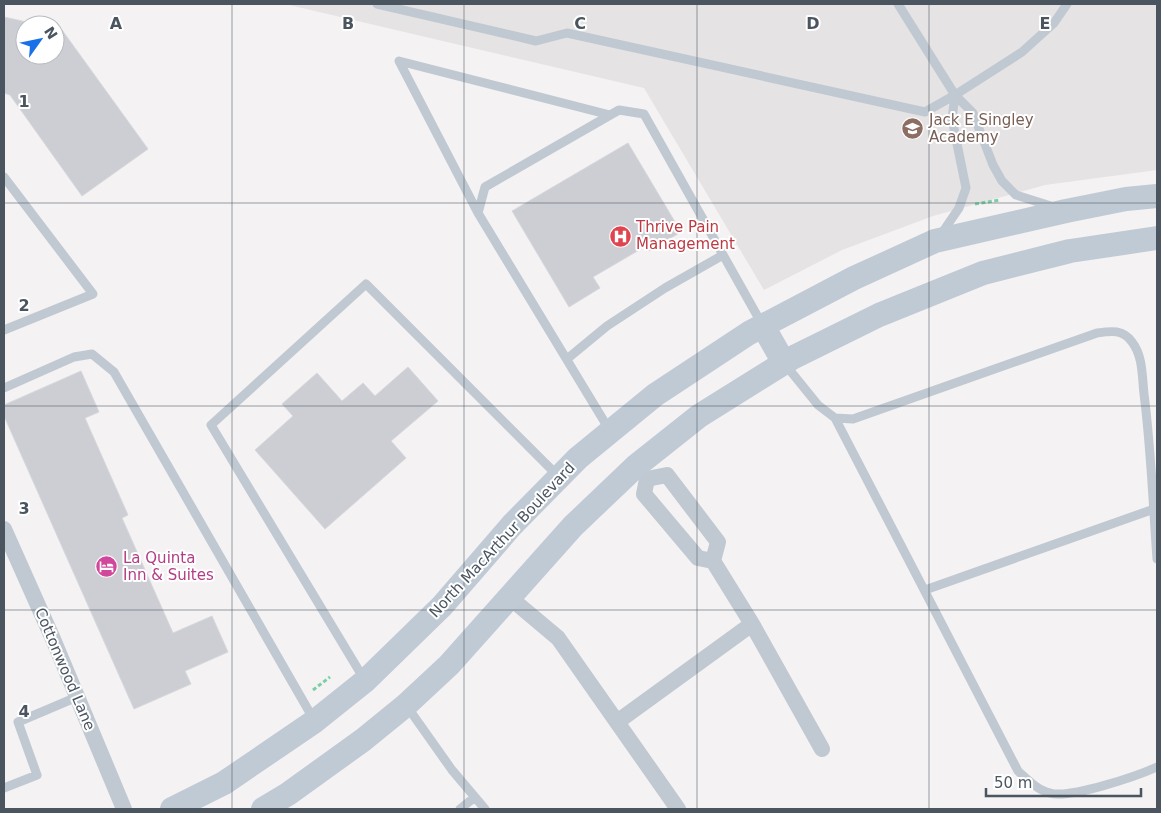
<svg xmlns="http://www.w3.org/2000/svg" width="1161" height="813" font-family="'DejaVu Sans',sans-serif">
  <style>
    .education { fill: #e5e3e4 }
    .building { fill: #ccced4; stroke: #d6d8dd }
    .lines { fill: none; stroke-linecap: round; stroke-linejoin: round }
    .path { stroke: #79cfa6; stroke-width: 3; stroke-dasharray: 4 2.5; stroke-linecap: butt }
    .lane { stroke: #c0c9d1; stroke-width: 9 }
    .street { stroke: #c0c9d1; stroke-width: 16 }
    .secondary { stroke: #c0cad5; stroke-width: 24 }
    .grid { fill: none; stroke: #4a5560; stroke-width: 1; stroke-opacity: 0.55 }
    .labels { text-anchor: middle; stroke-width: 4; stroke-linejoin: round; paint-order: stroke }
    .education-label { font-size: 15px; fill: #785e54; stroke: #fff; text-anchor: start }
    .health-label { font-size: 15px; fill: #be3a42; stroke: #fff; text-anchor: start }
    .street-label { font-size: 15px; fill: #4a5560; stroke: #fff }
    .hotel-label { font-size: 15px; fill: #b23c85; stroke: #fff; text-anchor: start }
    .grid-label { font-size: 16px; text-anchor: middle; font-weight: bold; fill: #4a5560; stroke: #fff; stroke-width: 4; stroke-linejoin: round; paint-order: stroke }
  </style>
  <rect width="100%" height="100%" fill="#f4f2f2"/>
  <path class="education" d="M285 4H1157V170L1045 185 933 216 842 250 764 290 644 88Z"/>
  <path class="building" d="M4 17 40 25H25V55H55V28L62 30 148 149 82 196 10 95 4 93Z
    M628 143 681 232 649 251 646 246 593 277 600 288 569 307 512 211Z
    M408 367 438 401 391 441 406 458 325 529 255 450 293 416 282 404 317 373 342 401 363 383 375 396Z
    M81 371 99 412 85 418 128 515 122 518 173 633 212 616 228 652 185 671 191 684 134 709 4 416V405Z"/>
  <g class="lines">
    <path class="path" d="M975 204 1000 200
      M313 690 330 677"/>
    <path class="lane" d="M377 4 536 41 567 33 925 112 955 95 1022 52 1054 23 1067 4
      M898 4 955 95 973 113 993 165 1002 181 1016 195 1054 207
      M4 177 93 294 4 330
      M478 213 399 61 610 115
      M940 236 959 208 966 188 952 119 955 95
      M567 359 607 326 665 288 723 255
      M784 363 818 405 835 418 1018 771C1027 779 1037 790 1050 793 1070 799 1137 776 1157 767
      M4 388 74 357 92 354 114 372 314 720
      M835 418 853 419 1097 333C1111 331 1123 329 1132 342 1143 356 1142 376 1144 394 1151 448 1153 504 1157 559
      M610 431 478 213 485 187 619 110 644 114 763 326
      M925 590 1154 509
      M364 679 211 425 366 284 559 477
      M406 705 452 770 485 809
      M4 788 37 775 18 722 77 697
      M460 809 475 797"/>
    <path class="street" d="M647 479 667 475 718 542 713 561 752 624 822 749
      M647 479 644 494 698 558 713 561
      M4 529 53 639 124 809
      M509 597 558 638 678 809
      M617 722 752 624"/>
    <path class="secondary" d="M763 326 784 363
      M172 809 224 783 315 721 365 681 442 606 512 525 578 458 655 395 749 333 854 278 935 241 1066 211 1126 199 1157 196
      M263 809 288 794 363 740 406 705 449 665 573 526 636 466 699 416 792 358 879 315 983 273 1070 251 1157 238"/>
  </g>
  <path class="grid" d="M232 4V809M464 4V809M697 4V809M929 4V809M4 203H1157M4 406H1157M4 610H1157"/>
  <defs>
    <symbol id="school-disc" viewBox="-11 -11 22 22"><circle r="9.5" fill="#8d6e63" stroke="#fff"/><path d="M0-5L7-2L0 1L-7-2ZM-4 1L0 2.5L4 1V4Q0 6-4 4Z" fill="#fff"/></symbol>
    <symbol id="hospital-disc" viewBox="-11 -11 22 22"><circle r="9.5" fill="#e0444e" stroke="#fff"/><path d="M-5-5h3v3.5h4V-5h3V5h-3V1.5h-4V5h-3Z" fill="#fff"/></symbol>
    <symbol id="hotel-disc" viewBox="-11 -11 22 22"><circle r="9.5" fill="#d1479c" stroke="#fff"/><path d="M-6-4.5h1.5V1H6V5H4.5V3h-9V5H-6ZM-4 0a1.8 1.8 0 1 1 3.6 0ZM.5 0V-2.5h3Q6-2.5 6 0Z" fill="#fff"/></symbol>
  </defs>
  <g fill-rule="evenodd">
    <use href="#school-disc" x="900" y="116" width="25" height="25"/>
    <use href="#hospital-disc" x="608" y="224" width="25" height="25"/>
    <use href="#hotel-disc" x="94" y="554" width="25" height="25"/>
  </g>
  <g class="labels">
    <g class="education-label">
      <text x="929" y="125">Jack E Singley<tspan x="929" dy="17">Academy</tspan></text>
    </g>
    <g class="health-label">
      <text x="636" y="232">Thrive Pain<tspan x="636" dy="17">Management</tspan></text>
    </g>
    <g class="street-label">
      <text transform="translate(502 540) rotate(-47)" y="5">North MacArthur Boulevard</text>
      <text transform="translate(65 669) rotate(67)" y="5">Cottonwood Lane</text>
    </g>
    <g class="hotel-label">
      <text x="123" y="563">La Quinta<tspan x="123" dy="17">Inn &amp; Suites</tspan></text>
    </g>
  </g>
  <g class="grid-label">
    <text x="116" y="29">A</text>
    <text x="348" y="29">B</text>
    <text x="580" y="29">C</text>
    <text x="813" y="29">D</text>
    <text x="1045" y="29">E</text>
    <text x="24" y="107">1</text>
    <text x="24" y="311">2</text>
    <text x="24" y="514">3</text>
    <text x="24" y="717">4</text>
  </g>
  <rect width="1161" height="813" fill="none" stroke="#4a5560" stroke-width="10"/>
  <g transform="translate(40 40) rotate(57)"><circle r="24" fill="#ffffff" stroke="#b7bbbf"/>
  <path d="M0-4L9 19L0 12L-9 19Z" fill="#1a71e7"/>
  <text y="-8" font-size="14" font-weight="bold" text-anchor="middle" fill="#4a5560">N</text>
  </g>
  <path d="M986 788v8h155v-8" fill="none" stroke="#4a5560" stroke-width="2.5"/>
  <text x="994" y="788" font-size="15" fill="#4a5560" stroke="#ffffff" stroke-width="4" paint-order="stroke">50 m</text>
</svg>
